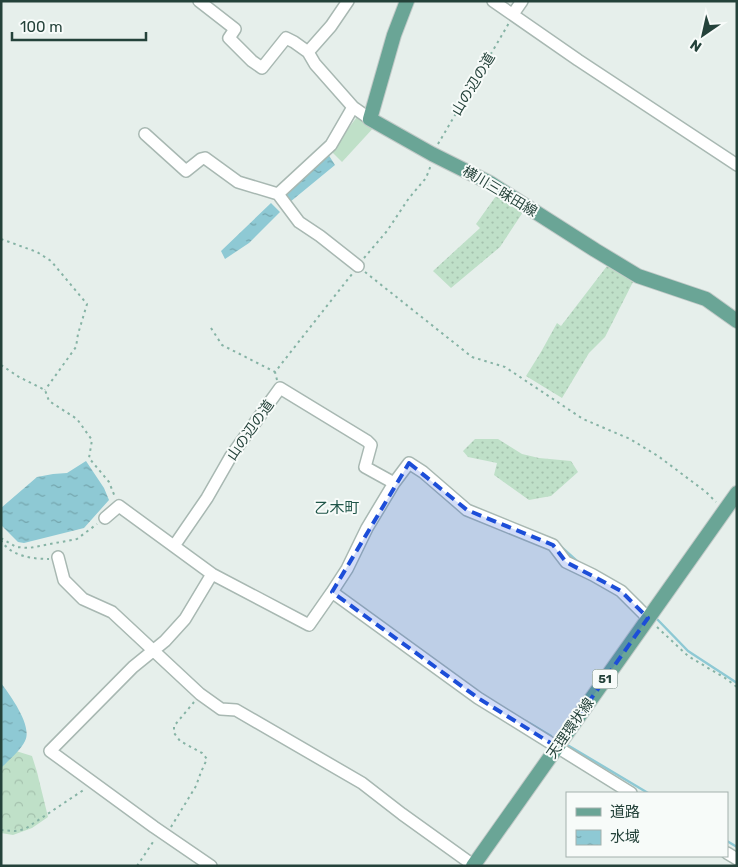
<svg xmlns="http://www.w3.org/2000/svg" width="738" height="867" font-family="Rubik,'Noto Sans JP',sans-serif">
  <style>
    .grass { fill: url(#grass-dots) }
    .forest { fill: url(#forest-crowns) }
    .park { fill: #bfe0c8 }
    .water { fill: url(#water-ripples) }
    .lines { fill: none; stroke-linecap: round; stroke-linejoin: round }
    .stream { stroke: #8ec9d4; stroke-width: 2.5 }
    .minor-casing { stroke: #a8b8b2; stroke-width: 14 }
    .major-casing { stroke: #c2cac8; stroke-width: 16 }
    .path { stroke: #86b3a5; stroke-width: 2; stroke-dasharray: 2.5 4; stroke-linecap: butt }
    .minor { stroke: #fff; stroke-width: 11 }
    .major { stroke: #6aa596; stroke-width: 14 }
    .marked { fill: #1d4ed8; fill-opacity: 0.2; stroke: #1d4ed8; stroke-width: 4; stroke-dasharray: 10 6; stroke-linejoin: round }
    .labels { text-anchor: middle; stroke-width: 4; stroke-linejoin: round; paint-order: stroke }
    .shield { fill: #f7fbf9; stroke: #637a73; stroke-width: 1 }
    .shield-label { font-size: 12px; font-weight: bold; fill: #24423a }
    .street-label { font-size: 14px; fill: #24423a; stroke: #f7fbf9 }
    .neighbourhood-label { font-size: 15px; fill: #1f5548; stroke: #f7fbf9 }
  </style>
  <defs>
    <pattern id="grass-dots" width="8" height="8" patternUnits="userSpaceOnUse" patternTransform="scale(1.25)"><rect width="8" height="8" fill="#bfe0c8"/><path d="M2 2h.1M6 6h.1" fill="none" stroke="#a4c1ad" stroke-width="1.8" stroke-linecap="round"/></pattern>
    <pattern id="forest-crowns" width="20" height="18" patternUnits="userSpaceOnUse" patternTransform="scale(1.25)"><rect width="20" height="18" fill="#bfe0c8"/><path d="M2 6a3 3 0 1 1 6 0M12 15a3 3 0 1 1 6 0" fill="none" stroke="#a4c1ad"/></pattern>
    <pattern id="water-ripples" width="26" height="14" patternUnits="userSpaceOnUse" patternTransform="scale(1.25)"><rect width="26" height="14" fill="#8ec9d4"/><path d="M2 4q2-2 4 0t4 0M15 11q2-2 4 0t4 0" fill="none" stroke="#74a5ad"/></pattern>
  </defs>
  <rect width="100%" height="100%" fill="#e6efeb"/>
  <path class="grass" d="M496 196 523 212 500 247 451 288 433 271 480 228 476 224Z
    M607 266 633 282 605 337 589 353 562 398 526 376 541 352 557 323 561 326Z
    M475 439H498L522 454 539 458 571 461 578 472 551 496 529 500 494 475 497 463 468 457 463 451Z"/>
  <path class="forest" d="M16 751 32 756 37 772 48 817 32 828 13 835 1 833V768Z"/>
  <path class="park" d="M360 113 376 125 342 162 331 151Z"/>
  <path class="water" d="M328 154 335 165 290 202 285 194Z
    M271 203 280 212 249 243 225 259 221 251Z
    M86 461 104 488 109 500 84 528 24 543 18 542 1 525V508L37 477 53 474 67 473Z
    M1 683C10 695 33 726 25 741 21 750 8 761 1 768Z"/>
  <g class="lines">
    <path class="stream" d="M558 544 578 562
      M630 593 642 604
      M655 617 688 651 737 683
      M526 721 551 736
      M569 746 648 793
      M727 841 737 847"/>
    <defs>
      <path id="minor" d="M199 1 235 29 229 38 252 61 262 68 286 38 294 42 308 52 315 64 353 107 370 119
        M493 1 578 60 737 165
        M513 14 522 1
        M308 52 331 26 348 1
        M145 134 186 171 201 159 205 158 238 182 278 194 299 222 320 236 358 266
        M278 194 331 145 353 107
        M105 518 119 506 212 574 309 625 332 592 478 698 631 793
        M174 546 207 498 231 456 280 388 367 441 371 445 365 467 394 483 409 463 423 472 467 510 553 545 566 562 593 575 621 591 648 618
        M58 557 64 580 83 599 112 612 200 694 221 709 236 710 362 783 402 814 473 865
        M332 592 347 569 367 528 394 483
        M727 853 737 859
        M211 866 154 827 50 751 133 667 165 641 185 619 212 574"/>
      <path id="major" d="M407 1 394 35 370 119 432 154 490 183 595 250 638 276 706 299 737 321
        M473 866 737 493"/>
    </defs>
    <use href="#minor" class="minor-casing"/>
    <use href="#major" class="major-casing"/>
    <path class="path" d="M438 144 509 23
      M1 239 37 252 51 261 87 304 78 334 76 347 45 390
      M364 258 387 231 409 198 426 178 431 165
      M365 272 472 357 505 367 583 419 630 439 658 456 706 492 716 502
      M211 328 222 345 275 372
      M1 365 19 377 45 390 49 401 77 419 92 440 89 458 109 482 115 497
      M277 380 275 372 352 274
      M1 538 16 547 29 548 77 539 97 524
      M1 540C10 556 32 559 49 559
      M657 627 688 656 725 678 737 687
      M171 827 196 786 201 772 207 759 202 753 180 741 174 733V726L194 702
      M1 830 15 831 25 829 85 789
      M137 866 155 839"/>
    <use href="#minor" class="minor"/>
    <use href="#major" class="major"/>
  </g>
  <path class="marked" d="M409 463 467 510 553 545 566 562 621 591 648 618 557 747 478 698 332 592Z"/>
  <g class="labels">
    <rect class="shield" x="592.5" y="669.5" width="25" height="19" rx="4"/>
    <g class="shield-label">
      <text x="605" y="683">51</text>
    </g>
    <g class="street-label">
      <text transform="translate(473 84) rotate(-59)" y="5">山の辺の道</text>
      <text transform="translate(500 191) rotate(31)" y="5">横川三昧田線</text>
      <text transform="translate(250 430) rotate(-55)" y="5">山の辺の道</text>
      <text transform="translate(570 728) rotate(-55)" y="5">天理環状線</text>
    </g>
    <g class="neighbourhood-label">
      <text x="337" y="513">乙木町</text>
    </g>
  </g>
  <rect width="738" height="867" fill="none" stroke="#24423a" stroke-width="5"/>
  <rect x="566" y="792" width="162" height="65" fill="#f7fbf9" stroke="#a3b1ad"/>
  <rect x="576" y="808" width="25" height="8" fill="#6aa596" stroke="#a3b1ad"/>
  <text x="610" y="817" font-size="15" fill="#24423a">道路</text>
  <rect x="576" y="830" width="25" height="15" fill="url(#water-ripples)" stroke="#a3b1ad"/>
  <text x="610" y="842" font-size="15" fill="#24423a">水域</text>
  <g transform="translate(703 35) rotate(214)" stroke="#f7fbf9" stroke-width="4" paint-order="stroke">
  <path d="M0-4L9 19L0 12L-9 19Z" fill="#24423a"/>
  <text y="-8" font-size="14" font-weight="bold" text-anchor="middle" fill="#24423a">N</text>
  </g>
  <path d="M12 32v8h134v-8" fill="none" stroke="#24423a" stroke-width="2.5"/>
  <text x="20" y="32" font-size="15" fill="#24423a" stroke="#f7fbf9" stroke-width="4" paint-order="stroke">100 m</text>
</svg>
